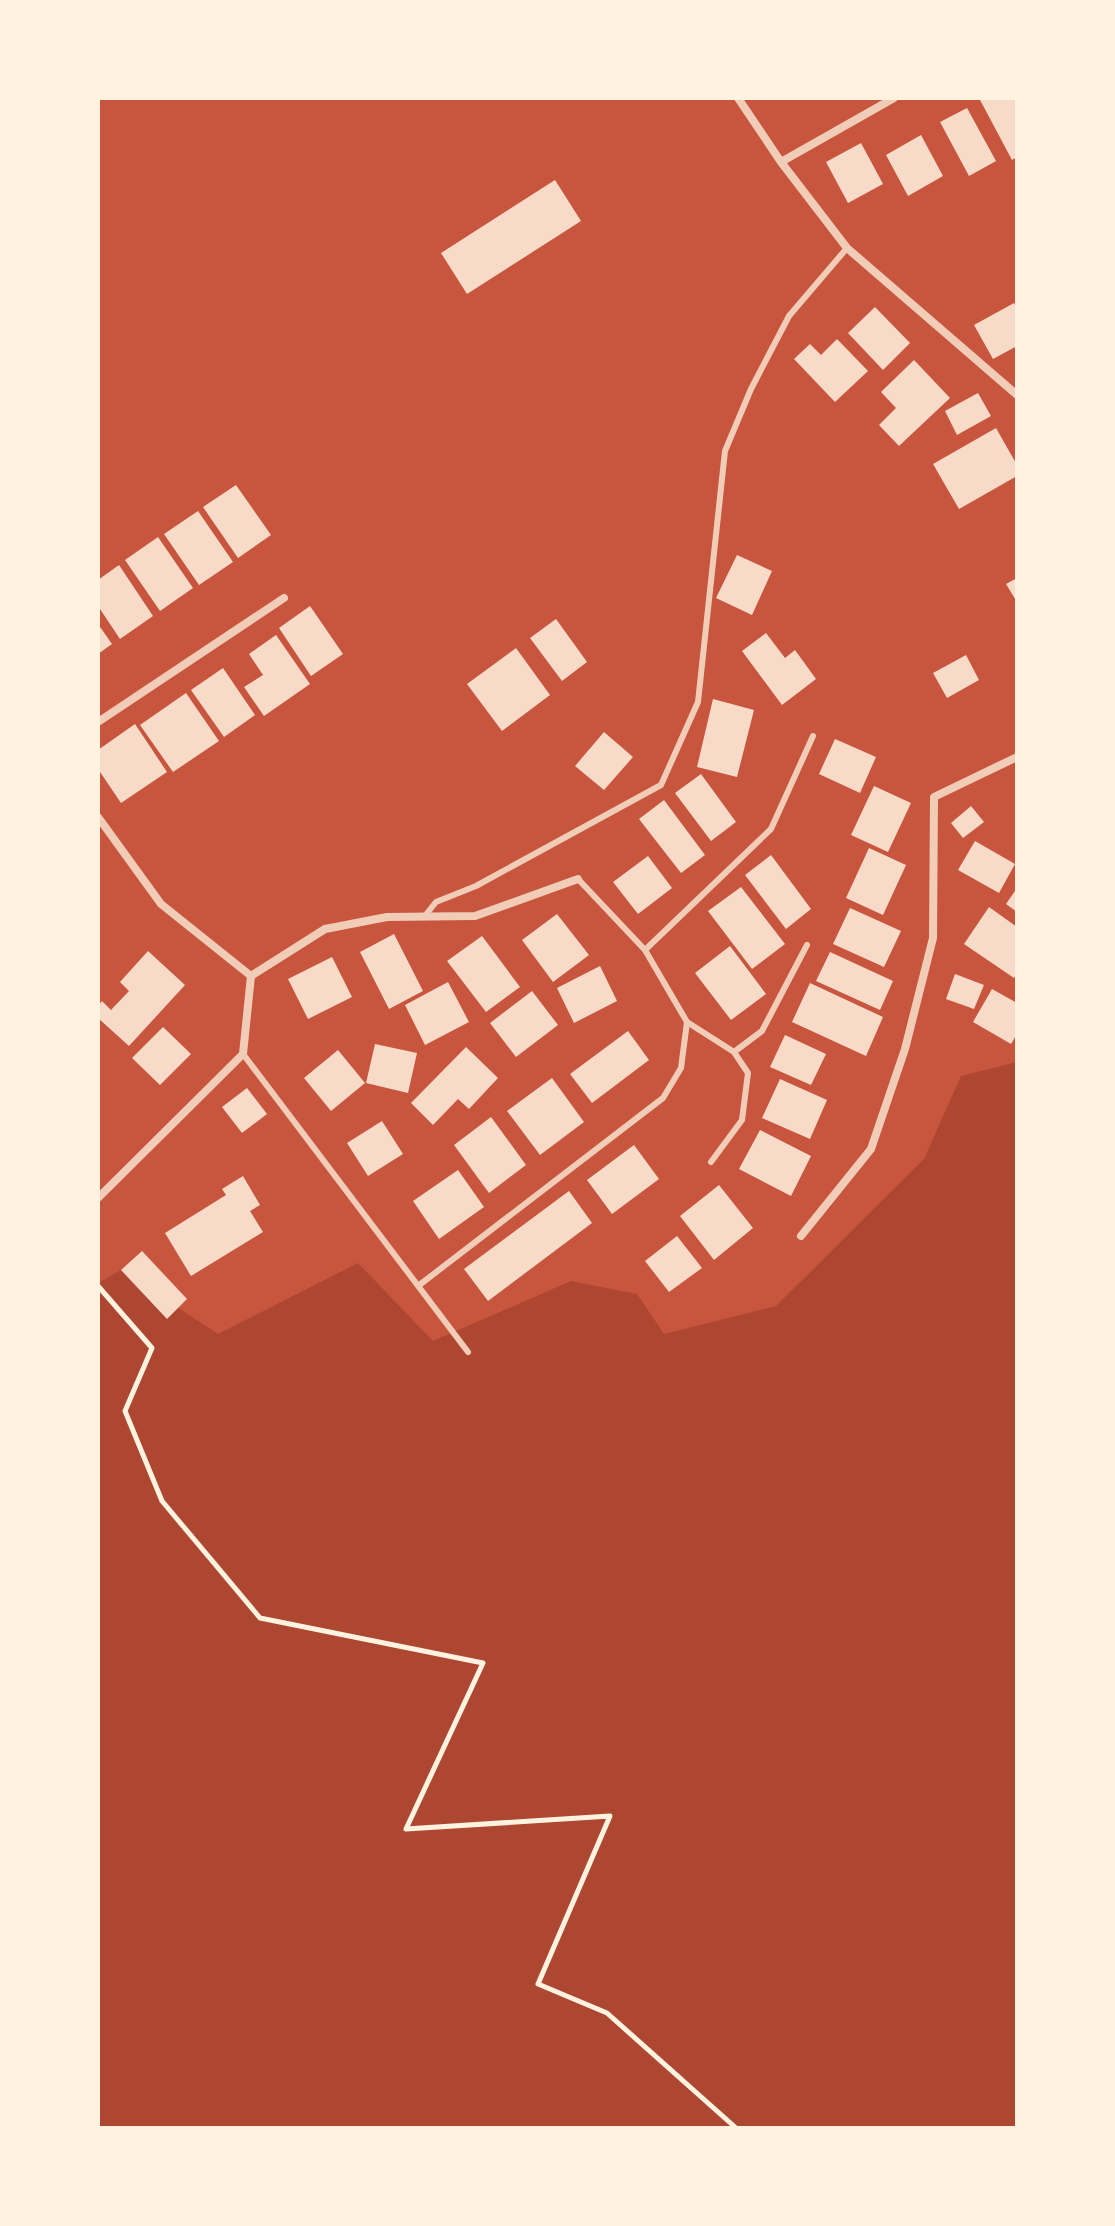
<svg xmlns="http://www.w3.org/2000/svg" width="1115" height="2226" font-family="'DM Sans',sans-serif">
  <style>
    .green { fill: #ae4732 }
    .building { fill: #f7dbc8 }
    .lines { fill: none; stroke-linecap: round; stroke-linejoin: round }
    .path { stroke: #fff3e0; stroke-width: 5 }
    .service { stroke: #f1ccb7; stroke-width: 6 }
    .minor { stroke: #f1ccb7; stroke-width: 8 }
  </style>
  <rect width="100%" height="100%" fill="#c8553d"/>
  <path class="green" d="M1017 1062V2128H98V1283L121 1270 218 1334 358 1263 433 1341 571 1281 637 1294 664 1334 776 1306 924 1159 961 1076Z"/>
  <path class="building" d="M979 98H1017V157L1012 160Z
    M967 108 996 161 969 176 940 122Z
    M921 135 943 176 908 196 886 155Z
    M861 143 883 184 848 203 826 162Z
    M555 180 581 221 467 294 441 253Z
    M1014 303 1017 310V346L993 359 974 325Z
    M875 307 910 343 883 370 848 333Z
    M837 339 868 371 835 402 794 359 810 344 821 355Z
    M914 360 950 398 899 446 879 425 896 408 881 392Z
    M978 393 991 416 957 435 945 411Z
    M996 428 1017 465V476L959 509 933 464Z
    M236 485 271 535 238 558 203 507Z
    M198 511 233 562 199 585 164 534Z
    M158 537 193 588 160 611 125 560Z
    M737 555 772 571 752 615 716 598Z
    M119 565 153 616 120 639 98 606V580Z
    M1017 578V602L1006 584Z
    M310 606 343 654 311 676 279 628Z
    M556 619 587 662 562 681 530 638Z
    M98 624 112 644 98 654Z
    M766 633 785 658 795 650 816 679 782 705 742 651Z
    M276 635 310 684 264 716 244 687 263 675 249 654Z
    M516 648 550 695 502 731 467 684Z
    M966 655 979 680 947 698 933 673Z
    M223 668 255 715 224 737 191 690Z
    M186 693 219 741 173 772 140 725Z
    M713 699 754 710 737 777 697 767Z
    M135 724 167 772 121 803 98 769V750Z
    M604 732 633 757 604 790 575 766Z
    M835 739 876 757 860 793 819 774Z
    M701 774 736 822 711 841 675 793Z
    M874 786 911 803 888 852 851 835Z
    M664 800 705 855 681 873 639 819Z
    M971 806 984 822 963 838 951 823Z
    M975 841 1015 864 999 893 958 870Z
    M869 848 906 865 883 915 846 898Z
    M771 855 811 909 786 929 745 875Z
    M648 856 672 888 638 914 613 882Z
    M741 887 785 944 752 969 708 911Z
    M1017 888V912L1006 904Z
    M989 907 1017 927V973L1014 978 964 944Z
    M850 908 901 931 884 967 833 944Z
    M557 914 589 955 553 982 522 940Z
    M394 934 423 991 389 1009 360 952Z
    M482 936 520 987 486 1012 447 961Z
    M730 946 766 994 731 1020 695 973Z
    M148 951 185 985 129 1046 98 1018V1006L102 1001 111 1010 129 991 120 982Z
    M830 952 893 981 880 1010 816 981Z
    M332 957 352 997 308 1019 288 979Z
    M600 966 617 1001 574 1023 557 988Z
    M955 974 984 985 974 1009 946 999Z
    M448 982 469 1022 425 1045 405 1005Z
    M810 983 883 1017 866 1056 792 1022Z
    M992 989 1017 1003V1034L1011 1044 973 1022Z
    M532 991 558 1025 516 1057 490 1023Z
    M163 1027 191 1054 160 1085 132 1058Z
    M628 1031 649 1060 592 1103 570 1074Z
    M785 1035 826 1054 811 1085 770 1067Z
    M375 1044 417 1053 408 1093 366 1083Z
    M466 1047 498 1078 469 1109 458 1099 433 1125 411 1103Z
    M338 1050 365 1083 331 1111 304 1078Z
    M552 1078 584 1122 540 1155 507 1111Z
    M780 1079 827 1100 810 1139 762 1118Z
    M247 1088 267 1114 242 1133 222 1107Z
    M491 1117 526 1165 489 1193 454 1145Z
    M382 1121 403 1154 368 1176 347 1143Z
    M760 1130 811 1156 791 1196 739 1169Z
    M634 1145 659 1179 612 1214 587 1180Z
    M458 1170 484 1207 439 1239 413 1201Z
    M243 1176 260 1205 250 1211 263 1232 191 1276 165 1233 226 1195 222 1189Z
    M719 1185 753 1228 714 1260 680 1216Z
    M569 1191 592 1223 488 1301 464 1269Z
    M677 1236 702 1268 669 1292 645 1261Z
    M142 1251 187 1299 167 1319 121 1270Z"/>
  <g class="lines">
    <path class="path" d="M98 1286 152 1348 125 1411 162 1501 260 1618 483 1663 406 1829 610 1816 538 1984 607 2013 736 2128"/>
    <path class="service" d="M578 879 645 950 687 1022 734 1052 748 1073 742 1120 711 1162
      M424 917 436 902 476 886 661 785 698 702 725 451 751 389 789 316 847 248
      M645 950 771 829 813 736
      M734 1052 762 1031 807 945
      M243 1054 468 1352
      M418 1286 663 1098 681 1068 687 1022"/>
    <path class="minor" d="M738 98 781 162 847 248 1017 395
      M781 162 894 98
      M98 722 284 598
      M98 817 161 904 251 976
      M251 976 325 929 387 917 475 916 578 879
      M98 1198 243 1054 251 976
      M801 1236 871 1149 905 1049 933 938 934 797 1017 757"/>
  </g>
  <rect width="1115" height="2226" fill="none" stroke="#fff3e0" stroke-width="200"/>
</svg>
